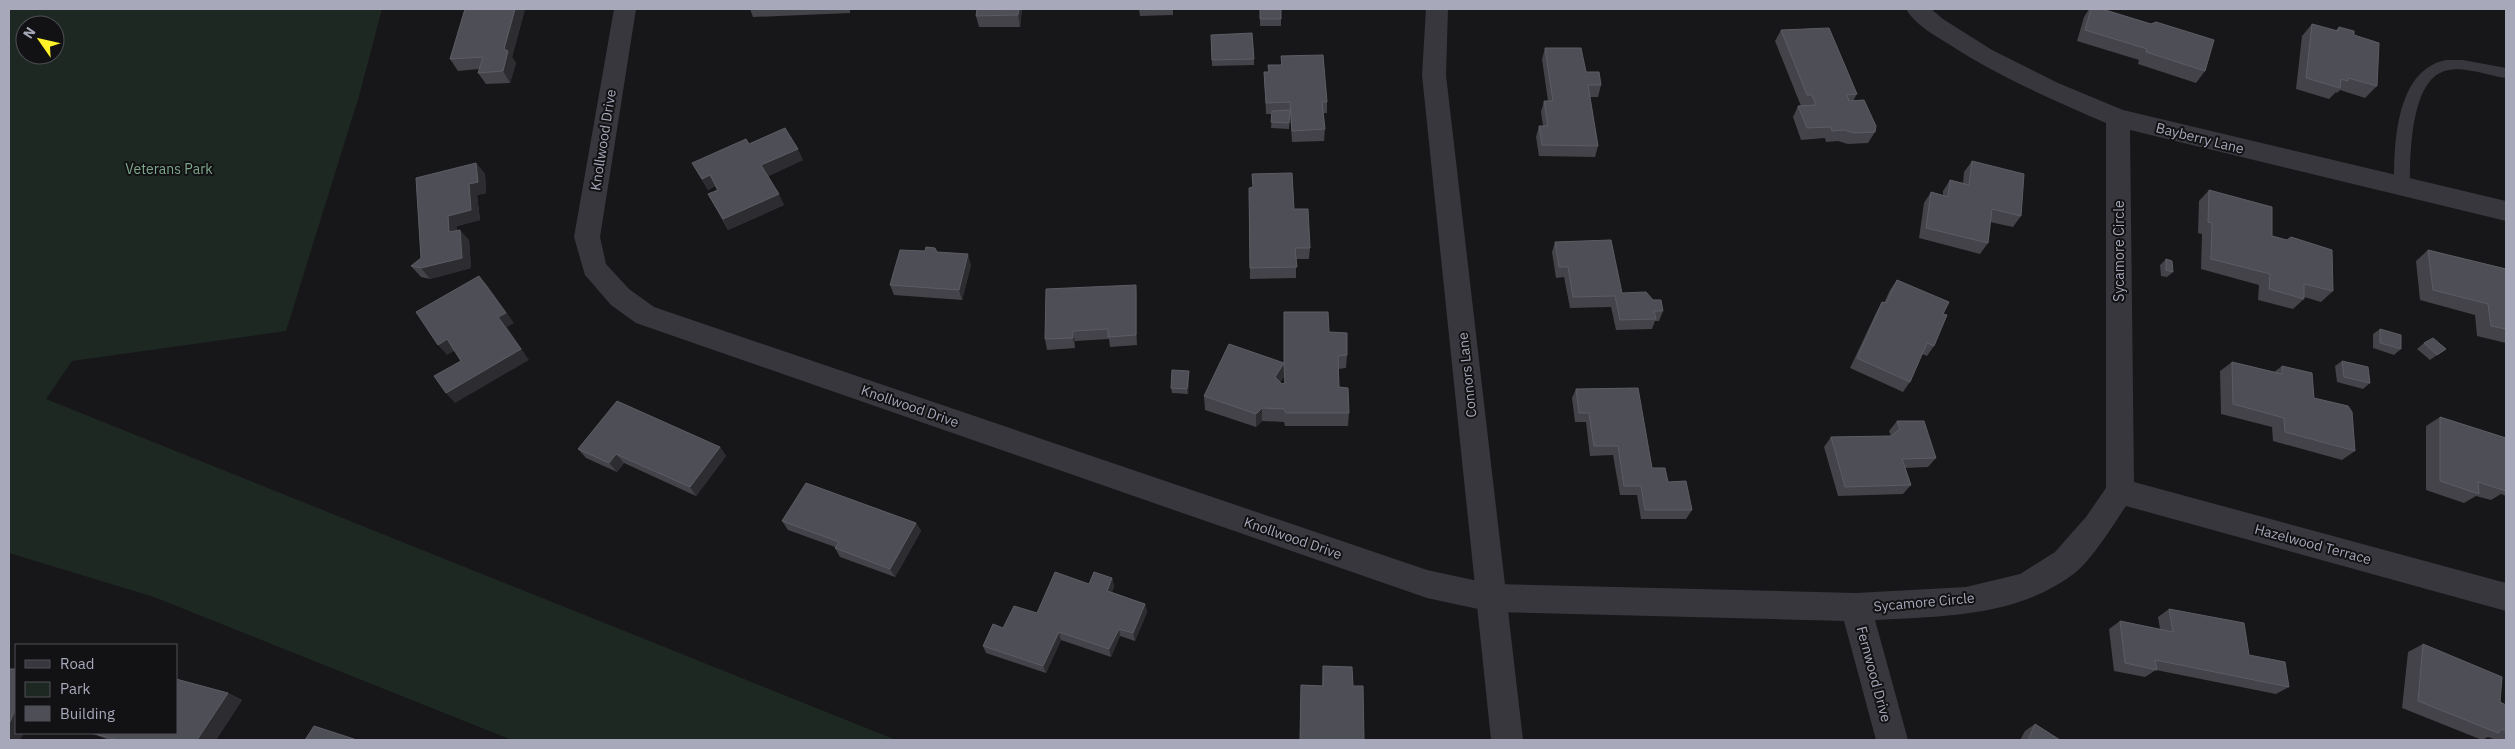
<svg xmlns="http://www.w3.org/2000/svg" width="2515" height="749" font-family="'IBM Plex Sans',sans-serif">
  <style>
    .green { fill: #1e2822; fill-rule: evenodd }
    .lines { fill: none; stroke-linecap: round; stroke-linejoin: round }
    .service { fill: #38373e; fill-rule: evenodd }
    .minor { fill: #38373e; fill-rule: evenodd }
    .tertiary { fill: #38373e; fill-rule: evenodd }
    .wall { fill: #434349; fill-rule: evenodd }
    .shaded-wall { fill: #2d2d31 }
    .building { fill: #4e4e56; stroke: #5c5c65; fill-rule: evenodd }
    .labels { text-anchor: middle; stroke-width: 4; stroke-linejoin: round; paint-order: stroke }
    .street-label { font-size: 14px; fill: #a7a8ba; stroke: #121214 }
    .park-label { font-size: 14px; fill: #7da78b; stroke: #121214 }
  </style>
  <rect width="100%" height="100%" fill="#171719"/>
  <path class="green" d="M9 9H382L359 96 286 331 72 361 46 399 896 740H512L154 597 9 553ZM25 25H55V55H25Z"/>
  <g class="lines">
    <path class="service" d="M2446 60H2463L2506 68V78C2488 76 2460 64 2442 72 2410 85 2410 158 2410 186L2408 190 2402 192 2396 190 2394 186C2394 146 2395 70 2446 60Z"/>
    <path class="minor" d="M614 9H636L600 237 606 264 629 289 654 307 1427 570 1492 584 1856 593 1966 587 2020 574 2055 552 2086 517 2106 488V123C2051 99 1997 76 1947 43 1932 34 1915 24 1906 9H1931L1943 19 1992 50 2058 83 2123 110 2506 201V221L2130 130 2134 482 2506 583V611L2126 506C2113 525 2093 558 2076 572 2019 617 1944 616 1875 620L1908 740H1876L1844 621 1492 612 1427 598 636 323 611 305 585 275 574 237Z"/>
    <path class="tertiary" d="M1426 9H1448L1446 75 1523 740H1491L1422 75Z"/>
  </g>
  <path class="wall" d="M465 9H525L512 57 516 63 510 83 486 84 478 73 479 69 458 71 450 59Z
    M750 9H850V13L753 17Z
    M916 9H1022L1020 27H979L976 16 977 9 917 10Z
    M1139 9H1173V15L1140 16Z
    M1260 9H1281V26H1260Z
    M2089 9H2102L2151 24 2205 71 2196 83 2138 64 2139 60 2077 41 2084 17Z
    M2312 24 2335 31 2339 27 2354 35 2377 86 2365 98 2340 90 2337 93 2336 92 2329 99 2296 89 2302 36Z
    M1781 30 1857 94 1853 101 1875 132 1868 143 1848 144 1838 141 1826 142 1825 138 1801 140 1793 117 1798 106H1801L1775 41Z
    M1211 35 1254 59V65L1212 66Z
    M1545 48 1586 72 1601 85 1598 97H1590L1598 146 1595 157 1539 156 1536 137 1539 126H1543L1541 112 1544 101H1548L1542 59Z
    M1281 56 1327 102V113H1323L1325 129 1324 141 1292 142 1290 113 1289 129 1271 128 1272 114H1266L1264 72H1268V65H1281Z
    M749 144 803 160 768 176 784 205 728 230 708 194 717 190 715 186 708 190 692 163Z
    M1972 161 2021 216 2013 227 1990 222 1988 243 1980 254 1919 238 1924 203 1931 192 1943 195V191L1950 180 1963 183 1964 172Z
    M476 163 485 174 486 193 477 195 480 220 457 226V230L469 240 471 268 430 279 421 277 411 266 421 258Z
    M1249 188 1294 209 1310 248 1309 259H1296V278L1250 279Z
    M2209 190 2272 236 2333 291 2321 302 2304 297V299L2293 309 2258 300 2259 285 2201 269 2202 234 2198 233 2199 201Z
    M1555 242 1622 293 1663 311 1659 321H1655L1652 329 1616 330 1611 307 1570 308 1564 277 1556 278 1552 252Z
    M2428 250 2506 269V343L2477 336 2475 315 2420 300 2416 261Z
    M937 252 971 265 962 300 894 295 890 285Z
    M2166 259 2173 272 2167 277 2161 276 2160 265Z
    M1897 280 1943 314 1934 346 1927 356 1922 354 1910 382 1903 392 1850 368 1876 313 1882 302 1884 303 1890 290Z
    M1137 295V345L1110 347 1109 339 1075 341V348L1047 350 1045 339Z
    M1284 312 1329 332 1347 355 1346 368 1338 369 1339 387 1349 413 1348 426H1285L1284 422 1262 421 1256 427 1205 410 1204 396 1284 363ZM1284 377V383L1282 384 1280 382Z
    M2380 329 2401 349 2394 355 2373 348V334Z
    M2424 343 2446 349 2430 360 2417 349Z
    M2342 361 2370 383 2363 389 2337 382 2335 366Z
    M2232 362 2274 372 2282 366 2314 398 2355 451 2342 460 2273 441 2272 427 2221 414 2220 371Z
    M1189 371 1188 394 1172 393 1171 388Z
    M1576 389 1652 468 1668 482 1692 510 1686 519H1641L1637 495H1620L1613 455 1590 456 1586 422H1575L1572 398Z
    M2440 417 2506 438V496L2501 494 2491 500 2476 496 2464 503 2426 490V426Z
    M1897 421 1936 458 1928 467 1905 468 1911 485 1903 494 1838 496 1824 447 1831 437 1891 436 1889 431Z
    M720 447 726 456 696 496 624 463 617 472 586 458 578 449Z
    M782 521 916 523 921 531 895 577 840 557 835 548V547L788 530Z
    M1112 578 1114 586 1112 592 1145 604 1147 612 1135 641 1120 636 1111 657 1061 640 1046 673 986 653 983 646 1003 628 1037 613Z
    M2169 609 2249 655 2289 687 2276 694 2156 670 2145 677 2114 671 2109 629 2120 621 2160 629 2158 617Z
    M2423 644 2500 702 2506 705V740H2496L2488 737 2482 740 2402 708 2408 652Z
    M1323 666 1353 686 1364 740H1300L1301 685 1322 686Z
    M228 693 242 700 216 740H109L91 733Z
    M2035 724 2060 740H2020L2025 731Z"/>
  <path class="shaded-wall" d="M515 9H525L512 57 516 63 510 83 503 71 504 49Z
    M1019 9H1022L1020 27 1018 15Z
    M798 149 803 160 767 177 761 165Z
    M476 163 485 174 486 193 477 195 480 220 457 226 458 243 449 232 448 216 469 184Z
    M710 175 715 186 708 190 702 179Z
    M779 194 784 205 728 230 723 219Z
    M460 230 469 240 471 268 430 279 421 268Z
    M968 254 971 265 962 300 959 290Z
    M479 276 488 286 514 323 507 327 529 360 455 403 446 393 498 317Z
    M1136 285 1137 295V345L1136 335Z
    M1073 331 1075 341V348L1073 338Z
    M447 339 456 350 447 355 438 345Z
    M1284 363V377L1274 391 1275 377Z
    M1189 371V376L1188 394 1187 389Z
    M1262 408V421L1256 427V414Z
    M720 447 726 456 696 496 690 487Z
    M616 454 624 463 617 472 609 463Z
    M916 523 921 531 895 577 890 569Z
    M1112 578 1114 586 1109 599 1107 591Z
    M1145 604 1147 612 1135 641 1133 633Z
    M1119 629 1120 636 1111 657 1109 649Z
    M1059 632 1061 640 1046 673 1043 666Z
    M228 693 242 700 216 740H197Z
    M16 708V733H24L20 740H15L9 738V724Z"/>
  <path class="building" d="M465 9H515L504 49 508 51 503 71 478 73 483 57 450 59Z
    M977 9H1019L1018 15 976 16Z
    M1260 9H1281V19H1260Z
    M2091 9H2102L2151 24 2156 22 2214 40 2205 71 2146 52 2147 49 2085 30Z
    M2312 24 2338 31 2339 27 2354 31V35L2379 43 2377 86 2348 78V81L2341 79 2340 88 2306 78Z
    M1829 28 1857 94 1847 95 1849 101 1864 100 1876 126 1875 132 1854 133 1844 130 1832 131 1831 127 1807 128 1798 106 1816 105 1812 95H1807L1781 30Z
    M1252 33 1254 59 1212 60 1211 35Z
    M1545 48H1581L1586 72H1599L1601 85H1588L1598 146 1542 145 1539 126H1548L1544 101H1553Z
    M1323 55 1327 102H1322L1325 129 1292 131 1290 102 1266 103 1264 72H1269L1268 65H1282L1281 56Z
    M1290 110 1289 123 1271 122 1272 111Z
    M785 128 798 149 761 165 779 194 723 219 708 194 718 190 710 175 702 179 692 163 746 139 749 144Z
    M1972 161 2024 174 2021 216 1992 209 1988 243 1926 228 1931 192 1948 197 1950 180 1969 185Z
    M476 163 478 182 469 184 471 210 448 216 449 232 460 230 462 258 421 268 411 266 421 258 416 178Z
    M1292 173 1294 209H1308L1310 248H1295L1297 267 1250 268 1249 188 1253 187 1252 174Z
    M2209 190 2272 207V236L2287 240 2291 237 2332 250 2333 291 2304 284V299L2269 289 2270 274 2211 259 2212 223 2208 222Z
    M1611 240 1622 293 1646 292 1653 300H1661L1663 311H1654L1656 319 1620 320 1615 296 1573 297 1568 267H1559L1555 242Z
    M926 247 935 248 937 252 968 254 959 290 890 285 900 250 925 251Z
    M2428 250 2506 269V329L2491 326 2488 304 2433 290Z
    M2166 259 2172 261 2173 272 2166 270Z
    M479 276 506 313 498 317 521 349 446 393 434 376 461 361 447 339 438 345 416 312Z
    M1897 280 1949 302 1943 314 1947 315 1934 346 1927 343 1910 382 1857 358 1882 302 1886 303Z
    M1136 285V335L1108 337V329L1073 331V338L1045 339 1046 289Z
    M1284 312H1328L1329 332 1347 333V355L1338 356 1339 387 1348 388 1349 413H1286L1284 409 1262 408 1256 414 1204 396 1229 344 1284 363ZM1284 363 1285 383 1282 384 1275 377Z
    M2380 329 2401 335V349L2380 343Z
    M2433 338 2446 349 2437 355 2424 343Z
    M2342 361 2368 367 2370 383 2344 377Z
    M2232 362 2282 374V366L2312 373 2314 398 2348 406 2352 412 2355 451 2285 432 2284 418 2233 404Z
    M1172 370 1189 371 1187 389 1171 388Z
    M1638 388 1652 468H1665L1668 482 1686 481 1692 510H1645L1641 486H1624L1618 446H1594L1589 413H1579L1576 389Z
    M617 401 720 447 690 487 616 454 609 463 578 449Z
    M2440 417 2506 438V491L2478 482 2479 494 2440 481Z
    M1897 421H1924L1936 458 1902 459 1911 485 1845 487 1831 437 1891 436 1900 429Z
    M806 483 916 523 890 569 835 548 839 542 782 521Z
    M1055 572 1089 584 1094 572 1112 578 1107 591 1145 604 1133 633 1119 629 1109 649 1059 632 1043 666 983 646 993 624 1003 628 1014 606 1037 613Z
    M2169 609 2244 623 2249 655 2285 662 2289 687 2155 660 2157 670 2125 663 2120 621 2173 632Z
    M2423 644 2502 677 2500 702 2506 705V731L2502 729 2498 733 2418 701Z
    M1323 666 1352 667 1353 686H1363L1364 740H1300L1301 685 1323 686Z
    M9 669H16V708L9 724Z
    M176 679 228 693 197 740H118L91 733H176Z
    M2035 724 2060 740H2028Z
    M314 726 357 740H305Z"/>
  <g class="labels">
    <g class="street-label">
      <text transform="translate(2200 138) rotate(14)" y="5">Bayberry Lane</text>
      <text transform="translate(603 140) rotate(-81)" y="5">Knollwood Drive</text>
      <text transform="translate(2119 251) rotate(-90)" y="5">Sycamore Circle</text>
      <text transform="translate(1467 375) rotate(-96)" y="5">Connors Lane</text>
      <text transform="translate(910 406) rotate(19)" y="5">Knollwood Drive</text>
      <text transform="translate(1293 538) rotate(19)" y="5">Knollwood Drive</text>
      <text transform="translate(2313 544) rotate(15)" y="5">Hazelwood Terrace</text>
      <text transform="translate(1924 602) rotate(-5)" y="5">Sycamore Circle</text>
      <text transform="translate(1874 674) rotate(75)" y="5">Fernwood Drive</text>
    </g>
    <g class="park-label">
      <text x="169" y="174">Veterans Park</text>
    </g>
  </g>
  <rect width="2515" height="749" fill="none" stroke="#a7a8ba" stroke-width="20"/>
  <rect x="15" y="644" width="162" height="90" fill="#121214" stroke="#4e4e56"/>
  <rect x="25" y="660" width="25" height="8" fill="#38373e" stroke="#4e4e56"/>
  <text x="60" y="669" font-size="15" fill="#a7a8ba">Road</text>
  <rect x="25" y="682" width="25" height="15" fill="#1e2822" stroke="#4e4e56"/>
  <text x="60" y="694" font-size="15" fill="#a7a8ba">Park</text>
  <rect x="25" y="706" width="25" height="15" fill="#4e4e56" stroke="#4e4e56"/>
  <text x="60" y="719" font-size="15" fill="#a7a8ba">Building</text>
  <g transform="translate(40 40) rotate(304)"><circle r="24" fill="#121214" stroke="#4e4e56"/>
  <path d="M0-4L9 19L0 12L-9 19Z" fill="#fff229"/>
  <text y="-8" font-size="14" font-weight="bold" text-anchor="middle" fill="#a7a8ba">N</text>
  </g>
</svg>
